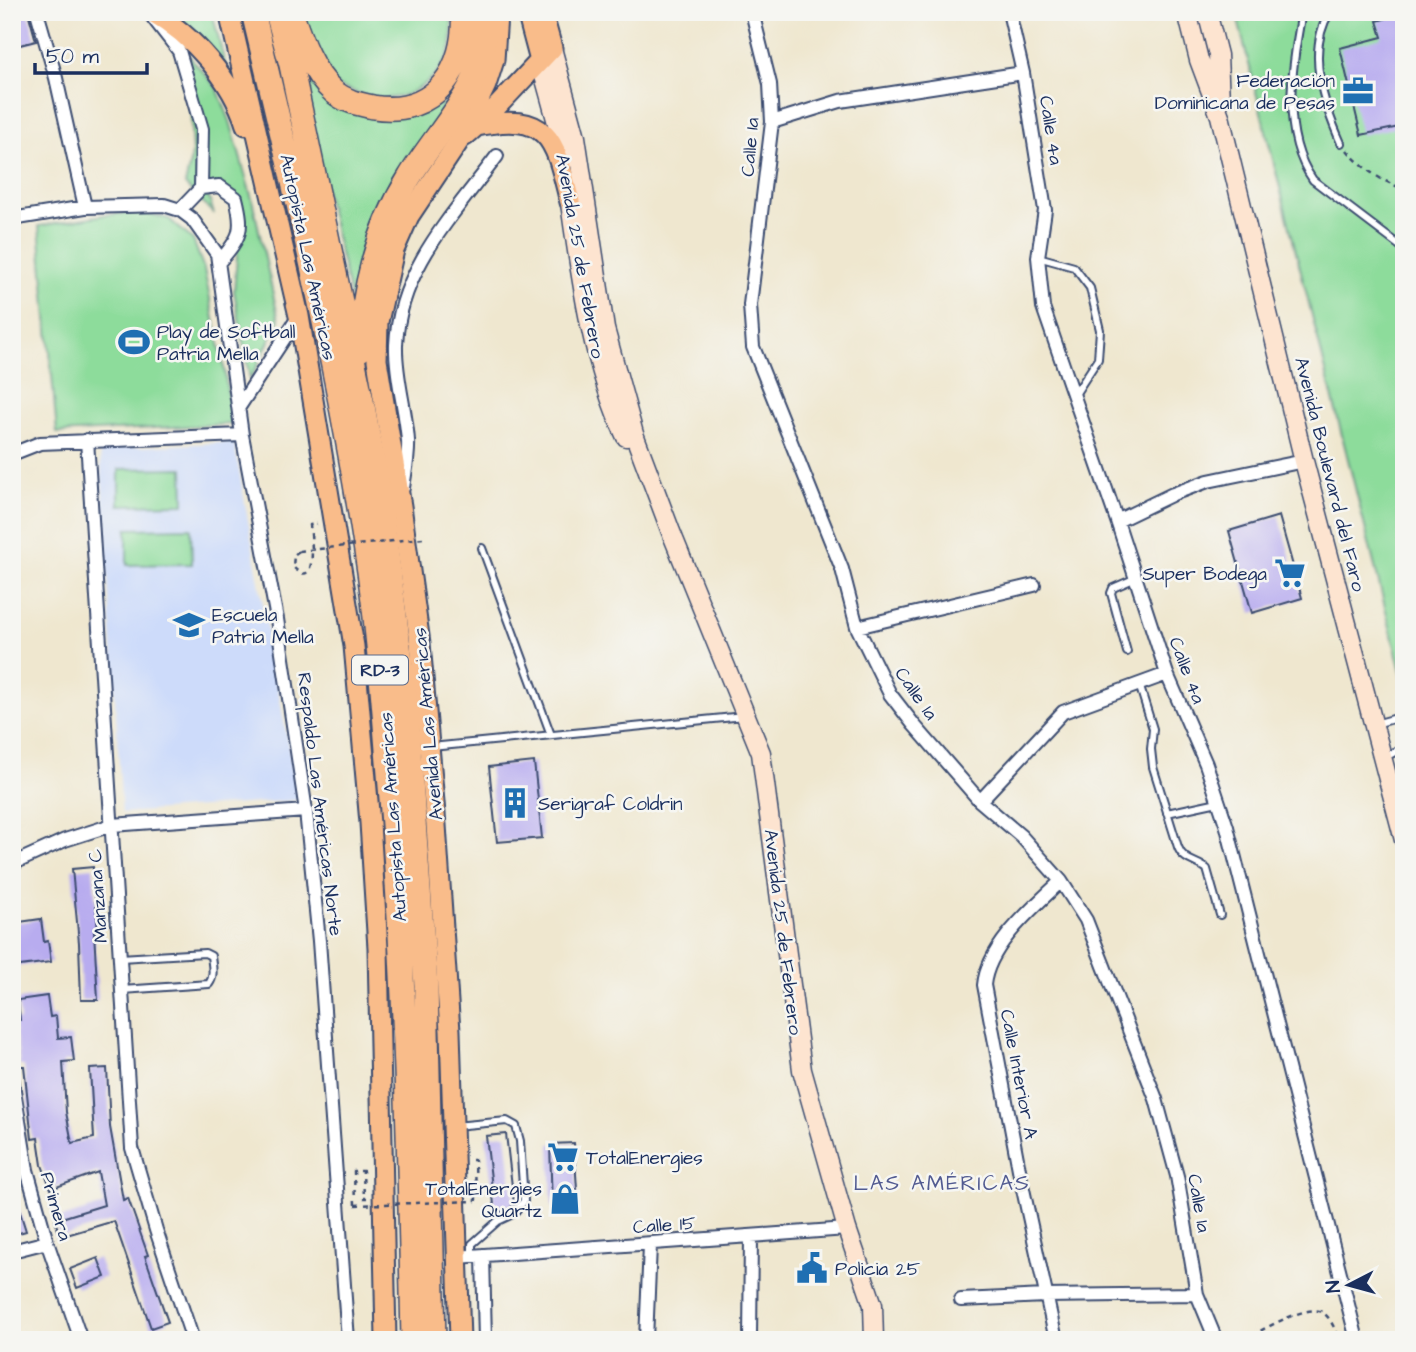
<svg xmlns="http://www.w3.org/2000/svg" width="1416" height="1352" font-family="'Architects Daughter',sans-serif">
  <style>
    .built { fill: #cddbfa }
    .green { fill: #8ddc9b; stroke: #54867c; stroke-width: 2 }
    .building { fill: #b8acef }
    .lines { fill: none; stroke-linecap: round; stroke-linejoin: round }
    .lane-casing { stroke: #3b4b6f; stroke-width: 10 }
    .street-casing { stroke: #3b4b6f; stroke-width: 16 }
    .secondary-casing { stroke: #3b4b6f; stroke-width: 21 }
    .primary-casing { stroke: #3b4b6f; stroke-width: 23 }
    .highway-casing { stroke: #3b4b6f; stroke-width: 26 }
    .path { stroke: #3b4b6f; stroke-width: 2.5; stroke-dasharray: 5 5; stroke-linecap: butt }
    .lane { stroke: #fff; stroke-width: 6 }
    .street { stroke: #fff; stroke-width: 12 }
    .secondary { stroke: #fde4d0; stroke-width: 18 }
    .primary { stroke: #f9bc8a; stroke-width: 19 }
    .highway { stroke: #f9bc8a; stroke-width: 23 }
    .path-bridge { stroke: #3b4b6f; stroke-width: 2.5; stroke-dasharray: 5 5; stroke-linecap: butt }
    .labels { text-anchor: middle; stroke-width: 5; stroke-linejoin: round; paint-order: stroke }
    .shield { fill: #f6f6f2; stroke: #5d6b8a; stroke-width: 2 }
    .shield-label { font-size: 18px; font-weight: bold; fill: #1b2f5e }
    .poi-label { font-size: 19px; fill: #1b2f5e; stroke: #f6f6f2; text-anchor: start }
    .street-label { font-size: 19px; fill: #1b2f5e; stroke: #f6f6f2 }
    .neighbourhood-label { font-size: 21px; letter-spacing: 2px; fill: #525b91; stroke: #f6f6f2 }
  </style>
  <rect width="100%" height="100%" fill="#f6f6f2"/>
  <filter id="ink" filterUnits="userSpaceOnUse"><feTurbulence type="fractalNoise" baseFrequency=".0143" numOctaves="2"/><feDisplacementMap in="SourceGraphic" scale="14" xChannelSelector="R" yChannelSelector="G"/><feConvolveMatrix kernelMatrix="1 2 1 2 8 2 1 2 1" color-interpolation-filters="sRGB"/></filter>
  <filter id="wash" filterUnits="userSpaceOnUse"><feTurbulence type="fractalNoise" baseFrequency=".00686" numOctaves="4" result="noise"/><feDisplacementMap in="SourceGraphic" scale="28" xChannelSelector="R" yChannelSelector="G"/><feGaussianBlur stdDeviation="1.57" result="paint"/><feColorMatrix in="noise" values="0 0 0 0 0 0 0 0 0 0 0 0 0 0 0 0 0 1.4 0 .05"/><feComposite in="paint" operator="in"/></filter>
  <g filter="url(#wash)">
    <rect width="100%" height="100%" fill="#efe7cf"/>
    <path class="built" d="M234 442 298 800 122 813 100 449Z"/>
    <path class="green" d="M166 12H212L230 84Z
      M300 12H451C452 22 453 35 451 45 443 76 412 101 379 98 365 97 350 90 337 86L309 37Z
      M1236 12H1404V683Z
      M291 46 321 95 434 106 445 103 365 263 351 300Z
      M183 49 217 88 230 121 252 199 279 321 250 380 234 291 237 257V211L223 192 205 186 214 214 185 185 192 154 190 93Z
      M142 212 169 219 193 240 204 269 224 368 232 424 57 433 39 226 104 215Z
      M183 468 184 504 119 505V469Z
      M191 528 192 564 127 565V529Z"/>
    <g id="blocks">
      <path class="building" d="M12 12H28L36 41 12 47Z
        M1404 13V126L1361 135 1340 48 1382 37 1377 21Z
        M1279 516 1302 598 1252 613 1229 531Z
        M534 762 542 838 497 842 489 767Z
        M93 867 98 932H94L98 1000H81L79 943 72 869Z
        M41 919 44 942 48 941 51 962 12 967V923Z
        M47 996 50 1017 56 1016 58 1038 71 1037 74 1061 63 1062 66 1112 72 1143 94 1138 90 1069 107 1068 110 1127 123 1200 128 1198 148 1255 145 1256 168 1322 151 1328 114 1221 60 1237 55 1220 104 1205 98 1172 51 1189 42 1165 38 1138 32 1139 24 1066H20L14 1020H20L18 1000Z
        M506 1134 514 1204 509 1209 495 1213 486 1136Z
        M574 1143 578 1205 552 1207 550 1144Z
        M15 1196 26 1231 12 1235V1197Z
        M98 1258 105 1277 77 1288 70 1269Z"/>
    </g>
  </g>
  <g filter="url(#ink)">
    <use href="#blocks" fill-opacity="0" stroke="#3b4b6f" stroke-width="2"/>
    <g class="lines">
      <defs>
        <path id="lane" d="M1302 12C1292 65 1280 134 1313 180L1404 249
          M1330 12C1305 51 1324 105 1341 143
          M1038 257 1074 267 1090 288 1100 330 1098 359 1074 396
          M482 548 551 735
          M1127 652 1111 593 1113 588 1136 578
          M1139 684 1153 729 1151 749 1153 767 1178 847C1183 861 1196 861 1207 869L1220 915
          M1375 724 1404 716
          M431 747 744 716
          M1391 754 1404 747
          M1167 813 1218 802
          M120 958 205 953 211 956C212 965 215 976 209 984L122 990
          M455 1126 507 1121 516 1126 520 1141 524 1201 513 1214 498 1221 472 1244V1256"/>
        <path id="street" d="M37 12 56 78 85 207
          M752 12 770 84 772 122 750 305 753 347 842 569 857 627 890 694 914 725 980 801 1021 836 1061 881 1086 920 1156 1099 1177 1176 1197 1294 1216 1340
          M1009 12 1023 73 1045 210 1038 257 1043 307 1117 521 1167 674 1206 764 1227 827 1357 1340
          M154 19 179 51 202 129 201 188
          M772 122 840 101 1023 73
          M180 210 201 188 219 186 236 198C244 230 241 237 219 262
          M12 219 85 207 164 205 180 210 192 219 217 254 242 435 277 619 306 811 319 941 348 1340
          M239 407 299 316
          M87 440 132 1148 156 1230 193 1340
          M12 454 40 443 242 435
          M403 488C405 473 409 456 408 441 406 409 395 377 396 345 399 269 454 214 497 156
          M1117 521 1173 494 1208 481 1304 461
          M857 627 1034 585
          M980 801 1063 712 1167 674
          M12 864 65 840 112 825 306 811
          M12 1078 27 1170 47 1242 81 1340
          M12 1251 47 1242
          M483 1255 485 1340
          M457 1257 847 1229
          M961 1300 1045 1296 1197 1294
          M646 1340 650 1245
          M750 1340 751 1236
          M1056 1340 1021 1180 984 985C988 945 1034 907 1061 881"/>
        <path id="secondary" d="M1187 12 1199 60 1220 116 1304 461 1404 840
          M1207 12 1218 55 1220 102
          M552 48 576 137 605 329 634 434 671 532 761 753 802 1070 847 1229 873 1305 874 1340
          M540 61 559 130 564 161
          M568 189C580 272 590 360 626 437"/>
        <path id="primary" d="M152 12C193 35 232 80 246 125
          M229 12 299 316 354 646 370 823 378 948 386 1340
          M527 12 540 61
          M477 126C551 111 555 141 570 202
          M465 136 489 115 552 48 542 12
          M460 1340 450 1031 436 825 420 643 401 506 377 360 378 322 394 250 409 216 459 141 486 85 494 60 497 15"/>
        <path id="highway" d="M253 12C299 205 345 397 372 593 380 653 384 714 389 774 405 963 409 1151 413 1340
          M277 12 291 65 363 406 379 493 404 685 426 985 434 1340
          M291 12C300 39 312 73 334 92 345 101 358 104 373 107 435 117 467 69 463 12
          M360 350C362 291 377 229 409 178 428 146 454 118 471 85 482 63 485 36 487 12"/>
      </defs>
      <use href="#lane" class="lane-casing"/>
      <use href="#street" class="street-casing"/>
      <use href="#secondary" class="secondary-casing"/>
      <use href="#primary" class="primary-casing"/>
      <use href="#highway" class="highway-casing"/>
      <path class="path" d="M1347 150C1363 169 1381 181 1404 189
        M299 551 294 555 293 567C319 593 311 534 310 525L317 524
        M472 1160H475L476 1201
        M355 1205 354 1171H363L364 1198H367
        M1243 1340C1259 1332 1307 1303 1322 1312 1333 1319 1334 1332 1342 1340"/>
      <use href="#lane" class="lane"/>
      <use href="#street" class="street"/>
      <use href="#secondary" class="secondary"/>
      <use href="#primary" class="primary"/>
      <use href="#highway" class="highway"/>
      <path class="path-bridge" d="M299 551 423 538
        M355 1205 476 1201"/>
    </g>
  </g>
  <defs>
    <symbol id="office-bare" viewBox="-9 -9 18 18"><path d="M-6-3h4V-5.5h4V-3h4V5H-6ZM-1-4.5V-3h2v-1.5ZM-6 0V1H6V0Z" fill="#1f6fb2" stroke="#f6f6f2" stroke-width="2.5" paint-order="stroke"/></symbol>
    <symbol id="stadium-bare" viewBox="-9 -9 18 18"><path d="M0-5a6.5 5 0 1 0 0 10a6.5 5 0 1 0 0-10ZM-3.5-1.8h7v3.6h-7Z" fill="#1f6fb2" stroke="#f6f6f2" stroke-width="2.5" paint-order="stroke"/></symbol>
    <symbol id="supermarket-bare" viewBox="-9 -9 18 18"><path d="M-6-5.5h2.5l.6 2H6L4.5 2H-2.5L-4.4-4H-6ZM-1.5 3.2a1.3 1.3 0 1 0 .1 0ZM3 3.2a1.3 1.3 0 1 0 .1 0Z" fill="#1f6fb2" stroke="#f6f6f2" stroke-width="2.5" paint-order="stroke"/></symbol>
    <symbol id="school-bare" viewBox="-9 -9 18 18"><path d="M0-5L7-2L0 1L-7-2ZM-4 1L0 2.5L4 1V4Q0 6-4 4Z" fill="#1f6fb2" stroke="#f6f6f2" stroke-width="2.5" paint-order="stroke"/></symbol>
    <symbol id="building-bare" viewBox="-9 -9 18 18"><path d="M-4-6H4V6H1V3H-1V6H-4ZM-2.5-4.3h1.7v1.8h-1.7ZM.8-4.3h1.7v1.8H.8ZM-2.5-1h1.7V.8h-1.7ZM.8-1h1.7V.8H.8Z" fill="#1f6fb2" stroke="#f6f6f2" stroke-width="2.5" paint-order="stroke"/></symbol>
    <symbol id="shop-bare" viewBox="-9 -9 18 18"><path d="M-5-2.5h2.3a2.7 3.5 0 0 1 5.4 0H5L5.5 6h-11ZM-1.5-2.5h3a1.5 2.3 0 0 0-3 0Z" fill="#1f6fb2" stroke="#f6f6f2" stroke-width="2.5" paint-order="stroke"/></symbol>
    <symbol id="civic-bare" viewBox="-9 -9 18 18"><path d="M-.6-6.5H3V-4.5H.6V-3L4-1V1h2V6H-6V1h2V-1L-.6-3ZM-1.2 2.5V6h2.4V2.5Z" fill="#1f6fb2" stroke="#f6f6f2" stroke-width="2.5" paint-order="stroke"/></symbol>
  </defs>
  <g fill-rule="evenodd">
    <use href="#office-bare" x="1336" y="69" width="44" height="44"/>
    <use href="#stadium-bare" x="112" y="320" width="44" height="44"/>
    <use href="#supermarket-bare" x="1268" y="551" width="44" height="44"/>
    <use href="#school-bare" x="167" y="603" width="44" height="44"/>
    <use href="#building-bare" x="493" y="781" width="44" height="44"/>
    <use href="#supermarket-bare" x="541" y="1135" width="44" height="44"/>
    <use href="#shop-bare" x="543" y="1177" width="44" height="44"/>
    <use href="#civic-bare" x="790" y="1246" width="44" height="44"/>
  </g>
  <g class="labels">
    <rect class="shield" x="352" y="655.5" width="56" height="29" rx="5"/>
    <g class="shield-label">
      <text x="380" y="676">RD-3</text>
    </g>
    <g class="poi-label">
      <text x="1335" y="87" text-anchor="end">Federación<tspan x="1335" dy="22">Dominicana de Pesas</tspan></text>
      <text x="157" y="338">Play de Softball<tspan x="157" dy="22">Patria Mella</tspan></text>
      <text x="1267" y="580" text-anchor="end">Super Bodega</text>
      <text x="212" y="621">Escuela<tspan x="212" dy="22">Patria Mella</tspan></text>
      <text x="538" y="810">Serigraf Coldrin</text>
      <text x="586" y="1164">TotalEnergies</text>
      <text x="542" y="1195" text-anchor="end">TotalEnergies<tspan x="542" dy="22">Quartz</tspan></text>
      <text x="835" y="1275">Policia 25</text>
    </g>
    <g class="street-label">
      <text transform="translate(1052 130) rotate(81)" y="7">Calle 4a</text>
      <text transform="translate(749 147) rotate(-85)" y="7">Calle 1a</text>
      <text transform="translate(581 256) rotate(80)" y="7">Avenida 25 de Febrero</text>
      <text transform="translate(309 257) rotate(78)" y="7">Autopista Las Américas</text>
      <text transform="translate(1331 474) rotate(76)" y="7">Avenida Boulevard del Faro</text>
      <text transform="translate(1188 670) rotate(69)" y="7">Calle 4a</text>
      <text transform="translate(917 693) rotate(55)" y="7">Calle 1a</text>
      <text transform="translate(427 724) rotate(-95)" y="7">Avenida Las Américas</text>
      <text transform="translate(321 804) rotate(83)" y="7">Respaldo Las Américas Norte</text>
      <text transform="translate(392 817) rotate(-94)" y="7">Autopista Las Américas</text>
      <text transform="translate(97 896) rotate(-94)" y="7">Manzana C</text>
      <text transform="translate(784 932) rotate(83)" y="7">Avenida 25 de Febrero</text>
      <text transform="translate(1020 1074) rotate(79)" y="7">Calle Interior A</text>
      <text transform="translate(1200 1203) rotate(80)" y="7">Calle 1a</text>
      <text transform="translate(57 1206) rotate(74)" y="7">Primera</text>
      <text transform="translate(664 1224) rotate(-4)" y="7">Calle 15</text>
    </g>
    <g class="neighbourhood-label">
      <text x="942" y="1190">LAS AMÉRICAS</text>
    </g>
  </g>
  <rect width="1416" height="1352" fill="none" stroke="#f6f6f2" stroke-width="42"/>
  <g transform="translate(1349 1285) rotate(264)" stroke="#f6f6f2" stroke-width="5" paint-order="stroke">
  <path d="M0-5L12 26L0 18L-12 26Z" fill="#1b2f5e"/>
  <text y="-10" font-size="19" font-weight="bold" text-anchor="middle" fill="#1b2f5e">N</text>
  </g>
  <path d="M35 63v10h112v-10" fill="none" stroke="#1b2f5e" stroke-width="3.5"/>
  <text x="46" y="63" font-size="21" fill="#1b2f5e" stroke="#f6f6f2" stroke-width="5" paint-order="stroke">50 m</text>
</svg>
